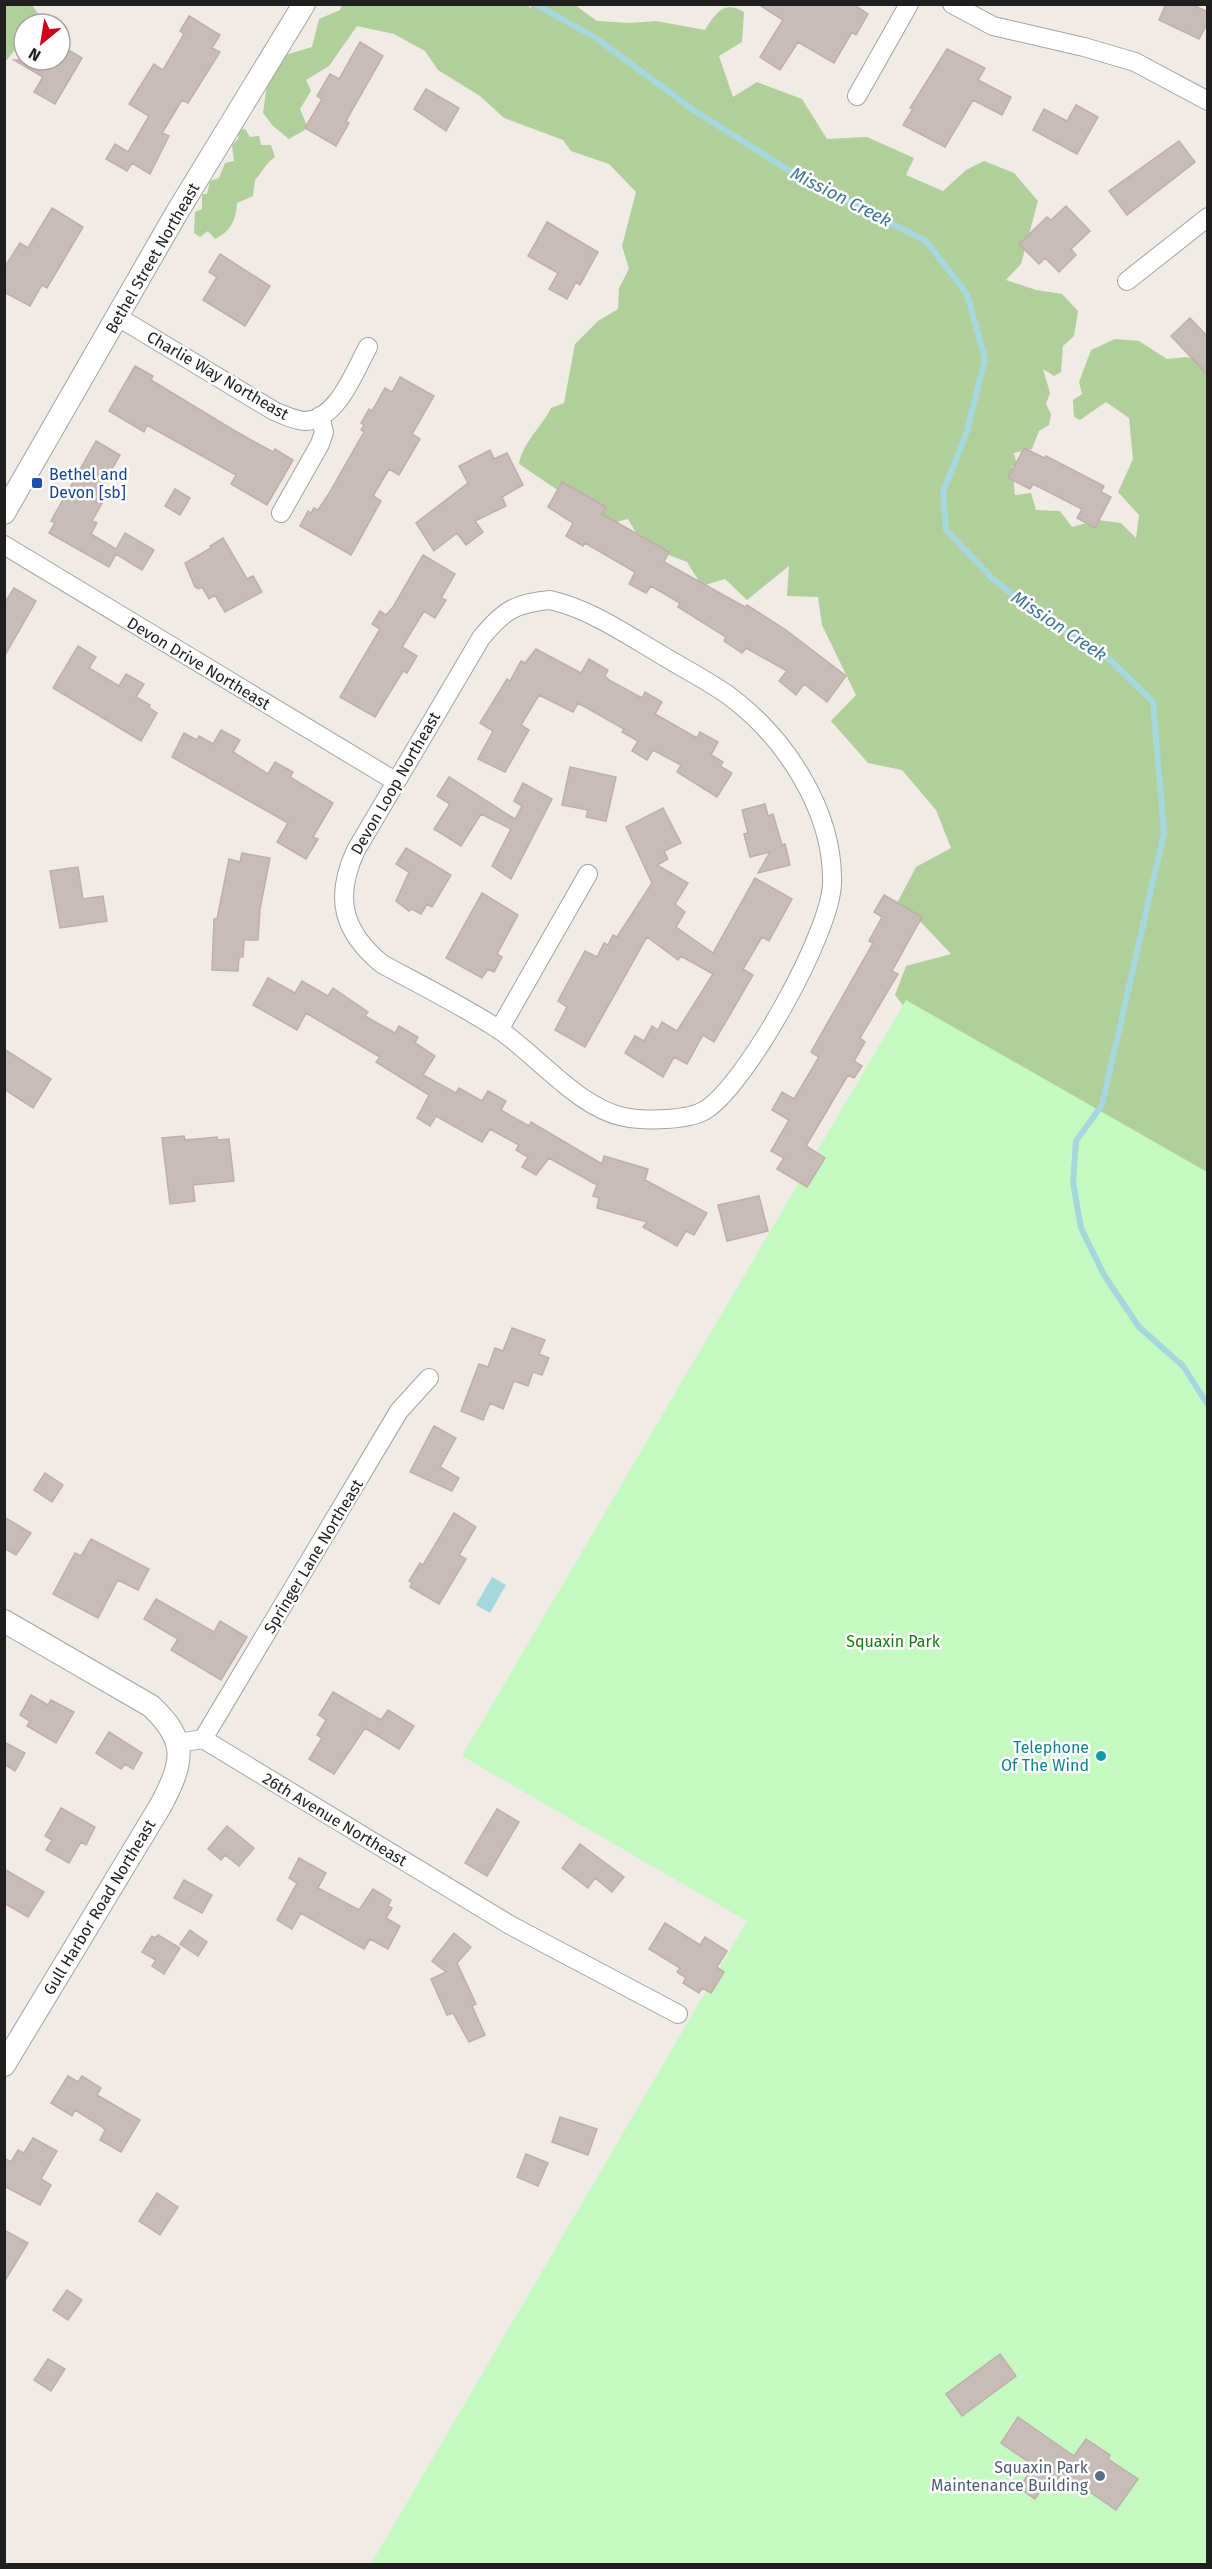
<svg xmlns="http://www.w3.org/2000/svg" width="1212" height="2569" font-family="'Fira Sans',sans-serif">
  <style>
    .forest { fill: #b0cf9a }
    .park { fill: #c5f9c2 }
    .water { fill: #a5d8dd }
    .lines { fill: none; stroke-linecap: round; stroke-linejoin: round }
    .stream { stroke: #a5d8dd; stroke-width: 6 }
    .building { fill: #c7bcb8; stroke: #c1afa7; stroke-width: 1.5 }
    .minor-casing { stroke: #a3a3a3; stroke-width: 20 }
    .tertiary-casing { stroke: #a3a3a3; stroke-width: 24 }
    .minor { stroke: #fff; stroke-width: 18 }
    .tertiary { stroke: #fff; stroke-width: 22 }
    .transit-dot { fill: #1a4fb4; stroke: #fff; stroke-width: 2 }
    .culture-dot { fill: #0f9aa8; stroke: #fff; stroke-width: 2 }
    .service-dot { fill: #5c6f8a; stroke: #fff; stroke-width: 2 }
    .labels { text-anchor: middle; stroke-width: 5; stroke-linejoin: round; paint-order: stroke }
    .street-label { font-size: 16px; fill: #1f1f1f; stroke: #fff }
    .transit-label { font-size: 16px; fill: #164399; stroke: #fff; text-anchor: start }
    .park-label { font-size: 16px; fill: #117e0c; stroke: #fff }
    .culture-label { font-size: 16px; fill: #0d838f; stroke: #fff; text-anchor: end }
    .service-label { font-size: 16px; fill: #4e5e75; stroke: #fff; text-anchor: end }
    .water-label { font-size: 18px; font-style: italic; fill: #427897; stroke: #fff }
  </style>
  <rect width="100%" height="100%" fill="#f0ebe5"/>
  <path class="forest" d="M5 4 32 5 41 18 36 24H24V39L5 62Z
    M528 4 530 8 533 5H575L597 21 630 23 656 21 705 30C716 13 723 0 744 12L742 42 719 56 733 97 757 82 802 99 827 139 867 137 914 158 906 175 943 191 966 170 984 161 1014 173 1038 201 1021 264 1006 280 1036 290 1062 294 1078 311 1074 336 1063 346 1061 372 1054 376 1043 369 1050 393 1046 404 1051 414 1049 425 1039 431 1032 449 1014 453 1017 465 1012 466 1015 495 1031 493 1036 510 1060 511 1072 527 1098 520 1121 523 1136 538 1139 515 1118 492 1133 459 1129 418 1106 402 1080 420 1074 417 1073 400 1082 394 1079 382 1091 350 1115 339 1139 341 1167 359 1186 357 1207 362V1194L926 1035 895 995 906 966 951 954 921 922 914 926 895 907 916 867 951 848 936 810 902 770 868 763 831 721 856 695 822 625 818 597 787 596 789 566 747 600 725 579 702 586 687 562 643 545 628 519 608 524 519 464C523 442 541 428 551 408L564 403 575 344 598 321 618 309 619 288 629 269 622 246 636 192 609 164 571 151 563 140 504 118 480 96 438 70 425 51 394 34 357 26 329 66 306 80 311 91 300 109 308 128 289 139 273 126 263 113 267 84 282 56 312 47 319 19 340 10 342 5Z
    M245 129 250 137 259 136 261 145H271L275 157C266 163 262 172 255 180L253 196 237 203C236 220 231 231 215 239L208 231 200 237 194 233 195 212 202 209V194H207L210 181 219 178 225 163 234 161 232 145 238 139 239 130Z"/>
  <path class="park" d="M906 1000 1207 1172V2564H371L747 1921 462 1756Z"/>
  <path class="water" d="M492 1577 506 1585 490 1613 476 1605Z"/>
  <g class="lines">
    <path class="stream" d="M535 4 596 38 692 109 793 173 926 241 967 294 985 359 966 434 943 492 946 530 993 579 1036 613 1108 658 1153 702 1164 833 1102 1105 1076 1141 1073 1182 1081 1228 1104 1275 1139 1327 1183 1366 1208 1405"/>
  </g>
  <path class="building" d="M758 4H853L868 14 856 35 852 32 834 63 798 42 780 70 760 57 783 20Z
    M1166 4H1191L1208 12V22L1199 39 1159 20Z
    M189 16 220 35 212 48 220 52 188 103 182 100 162 133 169 136 150 174 132 163 127 171 106 159 115 144 128 152 149 116 129 104 154 64 163 70 184 34 180 31Z
    M360 42 383 56 346 121 349 123 336 146 305 128 322 99 317 96 330 74 339 79Z
    M60 45 82 58 55 104 34 92 43 77 14 60H60Z
    M947 49 985 68 978 80 1011 97 1002 115 973 100 945 147 903 125 913 109 910 108Z
    M426 89 459 108 446 131 414 109Z
    M1076 105 1098 117 1077 154 1033 130 1044 109 1067 121Z
    M1179 141 1195 162 1127 215 1109 191Z
    M1066 206 1090 231 1071 249 1076 255 1059 272 1045 258 1039 264 1019 244 1047 217 1051 220Z
    M52 208 83 227 47 288 42 285 30 306 4 292V268L20 243 28 248Z
    M547 222 598 252 580 285 576 282 567 299 549 289 558 273 528 256Z
    M220 254 270 286 245 326 203 300 217 277 209 272Z
    M1190 318 1208 337V375L1171 336Z
    M135 366 153 376 151 380 235 431 273 452 275 449 293 460 267 505 231 484 236 475 147 425 144 432 109 411Z
    M400 377 434 396 412 434 420 439 399 475 389 469 373 496 381 501 351 555 300 526 308 511 311 513 314 508 318 510 328 495 364 432 361 430 364 425 361 423 369 409 372 411 385 388 392 392Z
    M96 441 120 455 102 487 109 491 92 521 97 523 91 534 116 549 125 533 154 550 142 570 116 554 109 567 49 533 55 523 51 521Z
    M1024 448 1044 458 1046 456 1104 486 1101 492 1111 497 1095 528 1077 518 1082 509 1033 484 1030 489 1008 478Z
    M490 450 494 459 507 453 523 485 502 497 506 506 475 521 483 532 466 545 457 533 434 551 416 523 468 483 459 466Z
    M562 482 606 507 602 514 669 552 664 562 745 607 747 605 786 630 846 676 827 702 804 684 796 695 779 681 787 671 746 648 742 653 724 641 726 637 678 607 680 603 651 586 646 593 629 584 635 572 585 543 583 546 566 536 573 523 548 507Z
    M175 489 190 498 180 515 165 506Z
    M223 538 247 579 253 576 262 592 225 612 215 595 209 599 202 587 199 589 195 587 185 563 211 548 210 546Z
    M423 555 455 574 441 598 446 600 435 618 424 611 402 647 417 656 407 673 403 671 375 717 340 697 380 629 372 624 380 611 386 615 393 607Z
    M14 588 36 601 4 657V604Z
    M78 646 96 657 89 668 119 686 126 674 144 684 136 697 150 705 149 708 157 713 141 741 53 688Z
    M536 649 581 673 589 659 608 670 605 676 609 680 642 698 645 692 662 702 655 714 697 738 700 732 718 742 711 755 723 762 720 766 732 773 717 797 677 772 681 765 653 750 647 760 632 751 638 741 622 732 624 729 578 703 573 712 539 695 521 725 529 730 505 772 478 759 493 731 480 723 507 679 510 681 521 661 525 663Z
    M221 730 240 740 233 752 268 774 275 762 293 772 290 777 333 803 313 837 318 839 306 859 277 842 288 823 172 757 184 733 197 740 199 736 213 744Z
    M570 767 616 777 606 821 586 817 588 810 562 805Z
    M449 777 515 819 522 806 514 801 523 783 552 799 511 879 492 866 511 829 481 814 461 846 434 829 450 804 437 796Z
    M765 804 768 816 773 814 782 845 785 844 790 865 758 873 770 852 750 857 744 834 748 833 742 810Z
    M663 808 681 843 664 851 668 859 657 865 688 883 675 904 685 912 676 927 713 953 755 878 792 899 769 941 762 937 743 969 753 975 714 1042 703 1035 687 1064 674 1057 663 1077 625 1053 635 1036 644 1041 652 1026 658 1030 662 1022 677 1031 713 974 681 956 678 960 647 937 585 1047 555 1030 567 1007 558 1001 585 951 597 957 604 943 608 945 613 935 617 937 652 883 626 827Z
    M406 848 451 875 432 907 427 904 421 914 412 909 409 911 396 901 409 872 396 864Z
    M242 853 270 858 260 909 258 940H244L243 957H239L238 971 212 970 214 919H217L229 859 240 862Z
    M78 867 83 899 103 896 107 921 60 928 50 871Z
    M482 893 518 915 497 954 502 957 494 972 488 969 482 978 446 958Z
    M884 895 922 917 892 971 898 974 860 1038 865 1042 854 1061 862 1066 854 1078 848 1075 806 1146 825 1158 807 1187 777 1169 784 1158 771 1151 789 1120 772 1110 782 1092 794 1099 819 1057 811 1052 873 943 869 941 882 917 874 912Z
    M268 978 295 993 302 981 328 996 333 988 368 1012 365 1016 395 1033 399 1026 418 1037 415 1043 435 1056 423 1075 456 1093 459 1088 482 1101 488 1091 506 1101 501 1110 529 1126 531 1122 602 1164 604 1156 648 1169 645 1180 707 1213 694 1235 686 1231 677 1246 643 1227 647 1222 597 1208 599 1198 593 1196 597 1185 549 1158 536 1175 522 1167 528 1157 516 1150 519 1145 490 1129 482 1142 436 1116 430 1126 417 1118 429 1095 376 1062 380 1057 306 1013 297 1030 253 1005Z
    M4 1049 51 1079 33 1108 4 1089Z
    M184 1136 185 1140 217 1137V1140L229 1139 234 1181 193 1185 195 1201 170 1204 162 1138Z
    M759 1196 768 1231 727 1241 718 1205Z
    M512 1328 545 1340 539 1354 549 1358 542 1375 533 1372 528 1386 514 1381 503 1409 490 1403 483 1420 461 1411 479 1364 488 1367 495 1348 503 1351Z
    M434 1426 456 1438 440 1467 459 1478 452 1491 410 1472Z
    M45 1473 63 1485 52 1502 34 1490Z
    M454 1513 476 1527 459 1555 466 1559 439 1604 410 1587 412 1583 409 1581 420 1563 423 1565Z
    M4 1517 31 1533 16 1555 4 1548Z
    M91 1539 149 1569 138 1590 118 1580 98 1618 53 1594 75 1553 81 1556Z
    M156 1599 214 1632 220 1621 247 1637 221 1680 171 1650 178 1639 144 1619Z
    M333 1692 381 1720 388 1710 414 1726 399 1749 365 1728 334 1774 309 1759 322 1738 317 1735 326 1720 319 1715Z
    M31 1695 48 1705 51 1700 74 1712 56 1743 27 1726 30 1721 20 1715Z
    M109 1732 142 1753 133 1769 125 1764 121 1769 96 1753Z
    M4 1742 25 1753 15 1771 4 1764Z
    M61 1808 95 1827 86 1845 81 1842 69 1863 46 1850 52 1840 45 1836Z
    M497 1809 519 1822 487 1876 465 1863Z
    M227 1826 254 1848 239 1866 225 1855 221 1860 208 1849Z
    M580 1844 624 1877 612 1892 595 1878 588 1888 562 1868Z
    M299 1858 326 1873 318 1888 359 1910 373 1889 391 1900 388 1906 392 1908 386 1918 400 1926 388 1949 370 1939 364 1949 301 1913 292 1929 277 1920 297 1883 289 1878Z
    M4 1869 44 1892 28 1917 4 1903Z
    M184 1880 212 1895 202 1913 174 1898Z
    M665 1923 700 1945 705 1937 727 1951 717 1967 724 1972 711 1993 702 1988 699 1993 683 1983 686 1978 677 1972 680 1968 649 1949Z
    M190 1930 207 1942 198 1956 180 1944Z
    M454 1933 471 1947 457 1963 476 2004 472 2006 485 2035 469 2042 453 2013 447 2015 431 1979 446 1972 432 1961Z
    M158 1935 180 1948 164 1974 152 1966 156 1960 142 1952 152 1936 155 1938Z
    M68 2076 78 2082 82 2076 101 2088 97 2095 140 2120 121 2152 100 2140 105 2130 101 2126 75 2110 72 2116 51 2103Z
    M560 2117 597 2129 588 2155 552 2142Z
    M33 2138 57 2151 41 2179 51 2185 40 2205 4 2186V2158L11 2162 18 2150 24 2153Z
    M526 2154 548 2163 538 2186 517 2177Z
    M157 2193 178 2207 160 2235 139 2221Z
    M4 2230 28 2243 4 2282Z
    M67 2290 82 2300 68 2320 53 2310Z
    M1000 2354 1016 2376 962 2416 946 2394Z
    M48 2359 65 2369 51 2391 34 2380Z
    M1018 2417 1074 2456 1086 2439 1110 2455 1108 2459 1138 2479 1116 2510 1062 2473 1056 2481 1050 2476 1035 2499 1019 2488 1034 2466 1001 2443Z"/>
  <g class="lines">
    <defs>
      <path id="minor" d="M952 4 993 26 1084 47 1135 62 1208 101
        M857 96 909 4
        M1127 281 1208 217
        M118 317 274 411C284 415 295 421 306 421 338 419 355 370 368 347
        M281 513 320 444 324 432 320 416
        M4 545 395 781
        M550 600C589 609 621 631 655 651 679 666 705 679 728 695 785 737 834 811 832 884 830 934 748 1081 707 1109 690 1121 644 1121 624 1117 578 1108 536 1054 498 1029 461 1005 421 985 382 964 342 931 334 897 356 850L481 638C503 611 515 603 550 600Z
        M499 1030 588 874
        M203 1739 399 1411 429 1378
        M178 1743 203 1739 510 1925 678 2014"/>
      <path id="tertiary" d="M4 513 176 214 304 4
        M4 1621 151 1706C188 1741 184 1761 161 1805L4 2065"/>
    </defs>
    <use href="#minor" class="minor-casing"/>
    <use href="#tertiary" class="tertiary-casing"/>
    <use href="#minor" class="minor"/>
    <use href="#tertiary" class="tertiary"/>
  </g>
  <rect class="transit-dot" x="31" y="477" width="12" height="12" rx="3"/>
  <circle class="culture-dot" cx="1101" cy="1756" r="6"/>
  <circle class="service-dot" cx="1100" cy="2476" r="6"/>
  <g class="labels">
    <g class="street-label">
      <text transform="translate(152 258) rotate(-60)" y="6">Bethel Street Northeast</text>
      <text transform="translate(218 375) rotate(30)" y="6">Charlie Way Northeast</text>
      <text transform="translate(199 663) rotate(31)" y="6">Devon Drive Northeast</text>
      <text transform="translate(395 783) rotate(-60)" y="6">Devon Loop Northeast</text>
      <text transform="translate(313 1556) rotate(-59)" y="6">Springer Lane Northeast</text>
      <text transform="translate(335 1819) rotate(31)" y="6">26th Avenue Northeast</text>
      <text transform="translate(99 1907) rotate(-59)" y="6">Gull Harbor Road Northeast</text>
    </g>
    <g class="transit-label">
      <text x="49" y="480">Bethel and<tspan x="49" dy="18">Devon [sb]</tspan></text>
    </g>
    <g class="park-label">
      <text x="893" y="1647">Squaxin Park</text>
    </g>
    <g class="culture-label">
      <text x="1089" y="1753">Telephone<tspan x="1089" dy="18">Of The Wind</tspan></text>
    </g>
    <g class="service-label">
      <text x="1088" y="2473">Squaxin Park<tspan x="1088" dy="18">Maintenance Building</tspan></text>
    </g>
    <g class="water-label">
      <text transform="translate(841 197) rotate(27)" y="6">Mission Creek</text>
      <text transform="translate(1059 626) rotate(34)" y="6">Mission Creek</text>
    </g>
  </g>
  <rect width="1212" height="2569" fill="none" stroke="#1f1f1f" stroke-width="12"/>
  <g transform="translate(42 42) rotate(210)"><circle r="28" fill="#ffffff" stroke="#a5a5a5" stroke-width="1.5"/>
  <path d="M0-4.5L10 22L0 15L-10 22Z" fill="#cd001b"/>
  <text y="-9" font-size="16" font-weight="bold" text-anchor="middle" fill="#1f1f1f">N</text>
  </g>
</svg>
